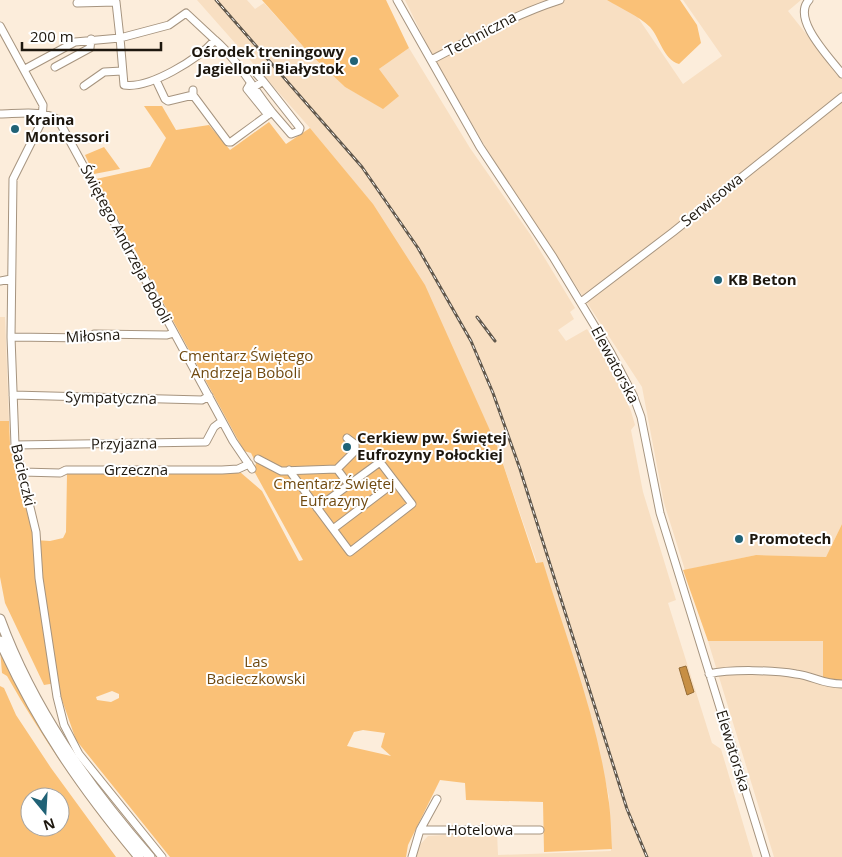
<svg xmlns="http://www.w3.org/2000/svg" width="842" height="857" font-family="'Open Sans',sans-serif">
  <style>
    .built { fill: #f8dfc2 }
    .green { fill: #fac177; fill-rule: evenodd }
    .water { fill: #c78f44; stroke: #946b34 }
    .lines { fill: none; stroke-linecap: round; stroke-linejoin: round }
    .minor-casing { stroke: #a6947f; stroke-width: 9 }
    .major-casing { stroke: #a6947f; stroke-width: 11 }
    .minor { stroke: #fff; stroke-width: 7 }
    .major { stroke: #fff; stroke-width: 9 }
    .rail-casing { stroke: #61584c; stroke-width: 3 }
    .rail { stroke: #fff; stroke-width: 1; stroke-dasharray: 4; stroke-linecap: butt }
    .poi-dot { fill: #206276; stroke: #fff; stroke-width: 2 }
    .labels { text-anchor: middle; stroke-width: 4; stroke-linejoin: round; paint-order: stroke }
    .street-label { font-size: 15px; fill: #1d170e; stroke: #fff }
    .poi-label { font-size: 15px; font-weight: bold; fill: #1d170e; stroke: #fff; text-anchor: start }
    .park-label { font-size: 15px; fill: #704a11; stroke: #fff }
  </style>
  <rect width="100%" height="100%" fill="#fceddb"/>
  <path class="built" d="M197 0H247L255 9 264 3 309 53 345 87 383 108 379 69 409 48 470 148 530 234 575 308 570 312 574 319 558 330 566 341 587 329 612 370 631 411 635 425 631 430 643 492 676 600 668 603 712 743 721 749 753 857H415L416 849 428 836 461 834 464 837H471L477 833 497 832 498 855 611 851 609 797 592 721 542 562 537 563 497 446 469 385 370 201 310 128Z
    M405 0H626L683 84 722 56 683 0H801L788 11 842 79V524L826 557 756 555 685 570 664 503 642 387 488 151 436 63Z
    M0 317H5L9 421H0Z
    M708 641H823V679L842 680V857H774Z"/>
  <path class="green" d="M262 0H386L409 48 379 69 399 96 383 109 345 87 309 53Z
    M607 0H680L697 25 701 43 679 64C663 59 660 38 650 27 639 16 620 8 607 0Z
    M144 106H162L176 130 209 125 230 150 269 122 286 144 310 128 373 204 425 285 497 446 536 563 543 562C566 638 597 717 608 796 611 814 611 832 612 849L544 852 543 802 466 800 465 783 440 780 408 845 406 857H170L76 740 56 683 44 685 5 603 0 577V421H9L10 444 13 448 34 540 50 541 63 538 66 532 67 474 240 472 262 491 299 561 303 560 254 471 256 463 251 453 244 451 96 179 150 167 166 138ZM112 691 119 694V698L111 702 97 700 96 697ZM363 730 385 733 381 747 391 756 347 746 354 732Z
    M104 147 120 169 94 174 85 155Z
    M842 524V680H823V641H708L683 570 756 555 826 557Z
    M0 649C37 729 79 790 135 857H132C85 800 44 741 7 676L2 673Z
    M0 686 4 688 16 715 51 768 116 857H0ZM30 797H60V827H30Z"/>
  <path class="water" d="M686 666 694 692 687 695 679 668Z"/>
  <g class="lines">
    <defs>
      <path id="minor" d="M397 0 480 147 553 257 611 353 633 395 641 417 660 513 766 857
        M809 0C791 19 830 58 842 74
        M0 26 43 105 42 121 13 179 11 337 15 445 36 532 39 578 57 697 64 725 79 754 162 857
        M431 60C474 38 513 15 560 0
        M55 67 90 48 91 39
        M25 69 75 42 120 38 124 85C150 89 198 59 215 40L186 13 169 25 120 38 116 2 77 3
        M256 73 263 81
        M156 80 165 99 168 101 193 95
        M250 84 247 89 268 115
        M84 86 104 72 122 71
        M253 88 263 81 300 128 299 131 291 134 272 112
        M193 90V95L228 142H231L272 112C252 87 239 61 215 40
        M0 114C16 114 47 109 59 121L233 441 252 469
        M0 281 11 279
        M581 302 673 232 842 97
        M11 337 89 338 94 334 167 335 174 333
        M13 395 202 400 209 396
        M15 445 206 442 214 427 222 421
        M258 459 281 471 337 469 349 485
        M337 469 355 451V444L347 438
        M289 470 350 552 412 504 380 462 317 508
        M22 472 60 473 66 470H222L238 469 249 464
        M333 529 395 482
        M709 674C730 669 774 670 796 674 814 676 821 684 842 684
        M420 830H540
        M412 857 420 830 437 799"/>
      <path id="major" d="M0 619C33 709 88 786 150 857
        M0 641C38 725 80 786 139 857"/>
    </defs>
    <use href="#minor" class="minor-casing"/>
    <use href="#major" class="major-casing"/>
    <use href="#minor" class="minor"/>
    <use href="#major" class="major"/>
    <defs>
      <path id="rail" d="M216 0 362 167 418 248 471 341 493 393 520 469 627 809 647 857
        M477 317 495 341"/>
    </defs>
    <use href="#rail" class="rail-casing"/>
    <use href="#rail" class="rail"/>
  </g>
  <g class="poi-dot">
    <circle cx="354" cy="61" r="5"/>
    <circle cx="15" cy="129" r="5"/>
    <circle cx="718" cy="280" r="5"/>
    <circle cx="347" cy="447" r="5"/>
    <circle cx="739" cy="539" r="5"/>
  </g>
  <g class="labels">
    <g class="street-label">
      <text transform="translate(481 34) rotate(-28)" y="5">Techniczna</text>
      <text transform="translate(712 200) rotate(-39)" y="5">Serwisowa</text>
      <text transform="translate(126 244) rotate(62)" y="5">Świętego Andrzeja Boboli</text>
      <text transform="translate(93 336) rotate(-3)" y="5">Miłosna</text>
      <text transform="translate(615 365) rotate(62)" y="5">Elewatorska</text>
      <text transform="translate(111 398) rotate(1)" y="5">Sympatyczna</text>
      <text transform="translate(124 444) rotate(-1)" y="5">Przyjazna</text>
      <text x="136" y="475">Grzeczna</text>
      <text transform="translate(23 475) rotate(77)" y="5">Bacieczki</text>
      <text transform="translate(733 751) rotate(73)" y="5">Elewatorska</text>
      <text x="480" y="835">Hotelowa</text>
    </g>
    <g class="poi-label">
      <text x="344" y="57" text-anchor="end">Ośrodek treningowy<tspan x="344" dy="17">Jagiellonii Białystok</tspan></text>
      <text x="25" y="125">Kraina<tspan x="25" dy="17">Montessori</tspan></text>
      <text x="728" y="285">KB Beton</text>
      <text x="357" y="443">Cerkiew pw. Świętej<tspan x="357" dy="17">Eufrozyny Połockiej</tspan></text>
      <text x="749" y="544">Promotech</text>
    </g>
    <g class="park-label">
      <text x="246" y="361">Cmentarz Świętego<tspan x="246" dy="17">Andrzeja Boboli</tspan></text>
      <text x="334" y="489">Cmentarz Świętej<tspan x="334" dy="17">Eufrazyny</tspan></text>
      <text x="256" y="667">Las<tspan x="256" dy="17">Bacieczkowski</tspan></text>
    </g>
  </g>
  <g transform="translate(45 812) rotate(162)"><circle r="24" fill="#ffffff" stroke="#a5a29f"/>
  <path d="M0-4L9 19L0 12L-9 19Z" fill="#206276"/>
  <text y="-8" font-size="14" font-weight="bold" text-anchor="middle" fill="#1d170e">N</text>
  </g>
  <path d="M22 42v8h139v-8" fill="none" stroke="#1d170e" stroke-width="2.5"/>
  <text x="30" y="42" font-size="15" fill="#1d170e" stroke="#ffffff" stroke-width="4" paint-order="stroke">200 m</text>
</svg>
